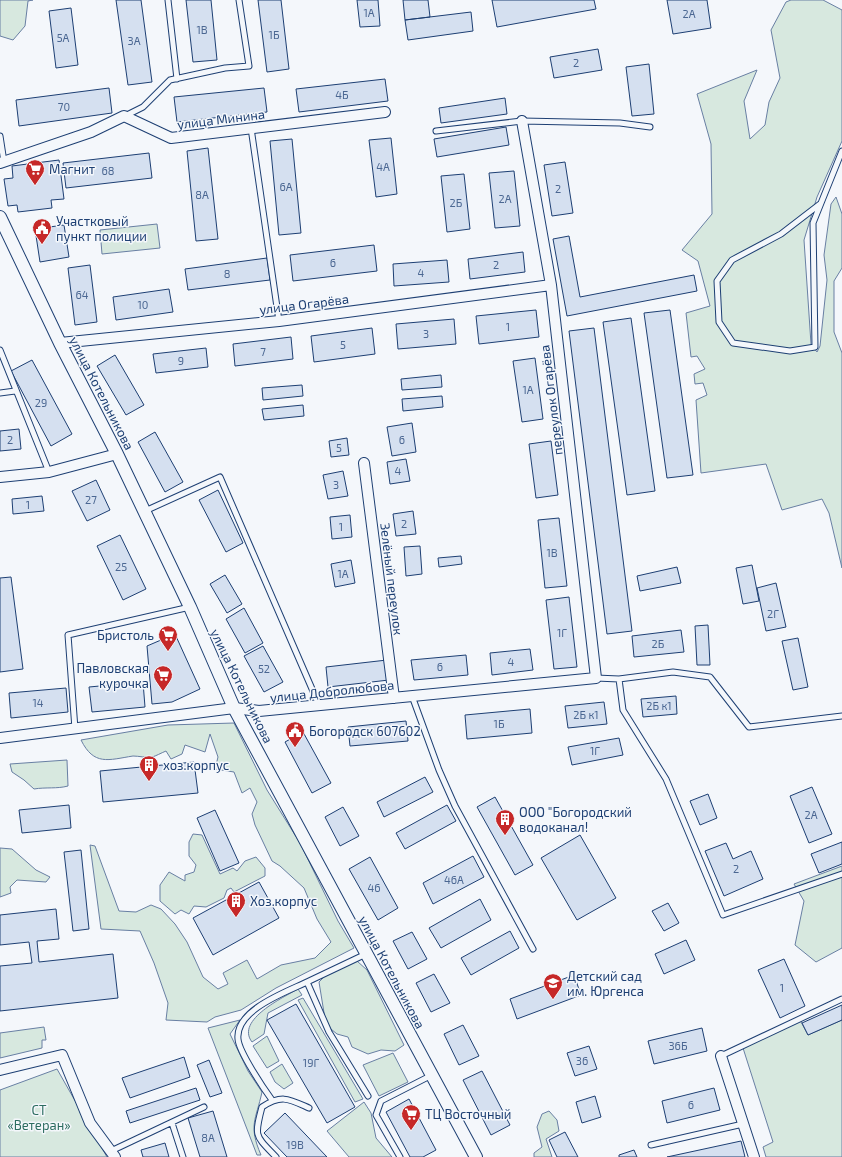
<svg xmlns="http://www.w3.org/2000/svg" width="842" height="1157" font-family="'Exo 2',sans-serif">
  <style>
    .green { fill: #d7e8df; stroke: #687fa3 }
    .building { fill: #d5e0f0; stroke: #1d3f73 }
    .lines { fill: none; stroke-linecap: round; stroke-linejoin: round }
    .service-casing { stroke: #1d3f73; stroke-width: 7 }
    .minor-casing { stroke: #1d3f73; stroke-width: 12 }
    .tertiary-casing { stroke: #1d3f73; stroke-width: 14 }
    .service { stroke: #f4f7fb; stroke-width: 5 }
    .minor { stroke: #f4f7fb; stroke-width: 10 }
    .tertiary { stroke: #f4f7fb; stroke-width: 12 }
    .labels { text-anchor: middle; stroke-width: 3; stroke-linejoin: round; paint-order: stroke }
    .number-label { font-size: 11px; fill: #4b6792 }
    .street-label { font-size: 13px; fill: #1d3f73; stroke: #f4f7fb }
    .poi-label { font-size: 13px; fill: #1d3f73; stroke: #f4f7fb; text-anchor: start }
    .park-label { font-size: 13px; fill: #2c6c60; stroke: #f4f7fb }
  </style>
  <rect width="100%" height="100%" fill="#f4f7fb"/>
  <path class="green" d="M0 0H33L28 1 25 26 13 40 0 36Z
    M791 0H823L842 10V141L817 197 804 240 811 344 817 352 820 346 827 280 824 255 831 204 836 197 842 214V268L834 281V332L842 353V568L829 513 822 499 782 510 766 464 701 473 696 400 707 395 703 383 695 384 694 374 705 369 697 356 691 357 686 313 710 306 698 261 682 250 712 214 711 144 697 94 757 70 744 101 750 139 765 125 769 102 780 78 771 30 786 2Z
    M157 224 160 248 102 254 100 230Z
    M234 723 267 790 300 843 338 921 354 948 276 988 241 1010 215 1017 207 1022 166 1020 168 1003 154 963 140 931 101 929 90 845 95 846 119 911 136 912 151 905 161 909 175 924 187 942 203 977 218 989 228 984 223 973 247 960 257 979 281 965 315 958 331 942 317 919 304 888 280 866 272 861 255 825 252 814 257 802 250 788 242 793 234 772 215 769 218 757 210 734 205 752 185 745 182 754 171 759 166 751C161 753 156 756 152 757 146 758 139 756 133 756 108 760 94 766 81 740L168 725Z
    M67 760 68 786C57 789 46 787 34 789L24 780 12 772 10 764Z
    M193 834 202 835 220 874 233 868 237 871 245 861 256 857 265 868V876L234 892 231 888 227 890 224 898 206 907 194 906 189 914 181 910 175 914 160 901V885L169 872 185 881V875L194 872 196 865 189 856V842Z
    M0 848 12 849 36 870 50 877 46 882 17 880 10 887 11 893 0 897Z
    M842 866V948L816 962 795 945 804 901 794 884Z
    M357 961 367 970 404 1045 395 1051 381 1050 368 1054 352 1047 348 1037 337 1034 326 1025 319 982 331 970Z
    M298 989 302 995 268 1013 264 1034 252 1042C235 1020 284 997 298 989Z
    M303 998 363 1099 355 1102 298 1000Z
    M240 1020 230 1034 248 1071 262 1092C256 1120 248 1125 261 1155H257L208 1028Z
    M800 1020 808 1035 842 1020V1157H766L763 1147 773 1142 743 1048Z
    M44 1027 46 1040H42V1048L0 1058V1033Z
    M267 1036 279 1061 267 1068 253 1046Z
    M393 1053 408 1082 379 1096 363 1065Z
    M282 1064 293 1083 284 1089 275 1082 270 1072Z
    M57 1069 107 1157H0V1090Z
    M364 1102 371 1113 376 1138 392 1157H349L327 1131Z
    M549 1111 557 1120 559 1131 546 1139 552 1157H534V1153L542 1147 537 1127 542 1114Z"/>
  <path class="building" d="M116 0H141L152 82 128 85Z
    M186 0H211L217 60 193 62Z
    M258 0H281L289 69 267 72Z
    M357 0H378L380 26 360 27Z
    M403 0H428L430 17 405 20Z
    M492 0H594L596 9 497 27Z
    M667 0H707L711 28 673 34Z
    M71 8 78 65 56 68 49 11Z
    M471 12 473 31 408 40 405 20Z
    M598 49 602 70 554 78 550 57Z
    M649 64 654 114 632 116 626 67Z
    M385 79 388 101 299 112 296 89Z
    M109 88 112 113 19 126 16 100Z
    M264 88 267 112 177 122 174 97Z
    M505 98 507 114 441 123 439 108Z
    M506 127 509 145 437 157 434 139Z
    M391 138 397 194 376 197 369 140Z
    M292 139 301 233 279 235 270 141Z
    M208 148 218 239 196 241 187 151Z
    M149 153 152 178 66 188 63 163Z
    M59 160 64 199 51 200 52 208 18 212 17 205 8 206 4 179 13 178 12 166Z
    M565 162 573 213 552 216 544 165Z
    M514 171 520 226 495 228 489 173Z
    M464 174 470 229 447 232 441 176Z
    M64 225 69 257 40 262 35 229Z
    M569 236 580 297 694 275 697 291 567 316 553 239Z
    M374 245 377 271 293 281 290 255Z
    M523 252 525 272 470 279 468 259Z
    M267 258 270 280 188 290 185 269Z
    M447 260 449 282 394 286 393 264Z
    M90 265 97 322 75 325 68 268Z
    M169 289 173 312 116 320 113 297Z
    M536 310 539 337 479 344 476 316Z
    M670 310 693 475 667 478 644 313Z
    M631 318 655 491 627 495 603 322Z
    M454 319 456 344 398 349 396 324Z
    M372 328 375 354 314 362 311 336Z
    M594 328 632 631 607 634 569 331Z
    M291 337 293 359 235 366 233 344Z
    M206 348 208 367 156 373 153 354Z
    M115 355 144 405 126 415 97 366Z
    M535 358 543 419 522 422 513 361Z
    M32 360 72 434 51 446 11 371Z
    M441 375 442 387 402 390 401 379Z
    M302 385 303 396 263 400 262 388Z
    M442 396 443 407 403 411 402 399Z
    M303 405 304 416 264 420 262 409Z
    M412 423 416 452 392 456 387 427Z
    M19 429 21 449 0 451V431Z
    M155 432 183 482 165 492 138 442Z
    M347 438 349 455 331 457 329 441Z
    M551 441 558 495 536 498 529 444Z
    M406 459 410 481 390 484 387 462Z
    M343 471 348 496 328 499 323 475Z
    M96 480 110 510 87 521 72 491Z
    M218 490 243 543 226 552 199 500Z
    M42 496 44 511 13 514 12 499Z
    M413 511 416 534 396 536 393 514Z
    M350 515 352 537 332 539 330 517Z
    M559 518 567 586 545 588 538 520Z
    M120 535 146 589 123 600 97 546Z
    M420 546 422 574 406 576 404 547Z
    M461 556 462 564 439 567 438 558Z
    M351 560 355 583 335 587 331 564Z
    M752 565 759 601 743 604 736 568Z
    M677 567 681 583 640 591 637 576Z
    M225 575 242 604 227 613 210 584Z
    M11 577 23 669 0 672V578Z
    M776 583 786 627 766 631 757 588Z
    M569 597 577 667 554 669 546 600Z
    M244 608 263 643 245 653 226 619Z
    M708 625 710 665H697L695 626Z
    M681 630 684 652 634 657 632 636Z
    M175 634 200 689 172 702 152 704 147 646Z
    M798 638 808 687 793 690 782 641Z
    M263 646 283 682 264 692 244 656Z
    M530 649 533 670 492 675 490 653Z
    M466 655 468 675 414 680 411 660Z
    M387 660 389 680 328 687 326 667Z
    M143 682 145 707 92 712 89 687Z
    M66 688 68 712 11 718 9 693Z
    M676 696 677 714 643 717 641 699Z
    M604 702 607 724 568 728 565 706Z
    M530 709 532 733 467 739 465 715Z
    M406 721 408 741 350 746 348 727Z
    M303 732 331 783 312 793 285 742Z
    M619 738 623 755 572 765 568 747Z
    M194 762 198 793 103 802 100 771Z
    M425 777 433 792 384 817 377 802Z
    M812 787 832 834 809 843 790 796Z
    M708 794 717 818 700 825 690 801Z
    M495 797 533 865 515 875 477 807Z
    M69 805 71 828 22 833 19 810Z
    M447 805 456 821 405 849 396 833Z
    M343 807 359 836 340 846 325 817Z
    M215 810 239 863 220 871 197 818Z
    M580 835 616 898 577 920 541 858Z
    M842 842V864L819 873 811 854Z
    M726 843 733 859 751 851 763 879 724 896 705 851Z
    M81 850 89 929 73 931 64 852Z
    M473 856 484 877 433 904 423 883Z
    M370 857 398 908 378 920 349 869Z
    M259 882 279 918 213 955 193 918Z
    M480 899 491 920 441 948 429 928Z
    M668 903 679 923 664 931 652 911Z
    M56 909 59 939 37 941 39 962 113 954 118 998 0 1011V966L32 963 29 942 0 945V915Z
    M510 931 519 948 471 975 461 958Z
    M412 932 427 959 408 969 393 941Z
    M686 940 695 960 664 974 655 954Z
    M784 959 805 1006 780 1018 758 970Z
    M434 974 450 1003 431 1012 416 983Z
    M574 975 581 995 517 1019 510 999Z
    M296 1004 355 1107 327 1123 267 1020Z
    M842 1005V1020L808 1035 802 1023Z
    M463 1025 479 1056 459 1065 444 1034Z
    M702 1028 707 1051 654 1064 648 1041Z
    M589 1046 597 1069 575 1076 567 1053Z
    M184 1057 190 1077 130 1098 122 1078Z
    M209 1060 222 1093 210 1097 197 1065Z
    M482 1071 510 1125 491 1135 463 1080Z
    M196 1088 200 1100 130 1123 126 1111Z
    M714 1088 720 1110 667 1123 662 1101Z
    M595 1096 601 1117 582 1123 576 1102Z
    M409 1099 436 1150 423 1157H410L386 1112Z
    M213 1111 227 1157H200L188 1118Z
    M285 1113 327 1157H287L264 1133Z
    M565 1132 578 1157H557L549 1140Z
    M741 1141 745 1157H667Z
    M165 1143 169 1157H143L141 1150Z
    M634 1150 637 1157H619V1155Z"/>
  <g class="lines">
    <defs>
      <path id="service" d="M168 0 177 79
        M125 116 143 107 170 80 225 68 249 66 239 0
        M251 128 279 321
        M436 131 522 121 620 123 650 127
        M0 136 4 162
        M820 204 781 234 732 260 717 281 719 322 733 343 790 351 815 347 813 223 842 151
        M0 350 49 472
        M0 393 15 391
        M145 511 220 477 319 705
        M596 678 619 679 673 672 710 677 749 727 842 716
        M619 679 623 710 666 779 723 915 842 874
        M412 696 439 770 455 806 533 949
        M75 729 68 635 190 607
        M307 982 366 954
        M721 1056 842 999
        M272 1100C264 1089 239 1052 238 1039 235 1010 286 992 307 982L329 1032 368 1096
        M172 1123 183 1157
        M651 1145 743 1124
        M111 1151 204 1107
        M276 1157C255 1135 254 1137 262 1107 282 1094 289 1099 309 1108
        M400 1157 376 1115 381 1101 432 1075"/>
      <path id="minor" d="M0 163 91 132 124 116 171 138 385 112
        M60 343 279 321 551 285
        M364 463 394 698
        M0 477 49 472 117 454
        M0 738 234 708 259 711 596 678 551 285 522 121
        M721 1056 754 1157
        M0 1070 62 1055 90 1123 115 1157"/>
      <path id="tertiary" d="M0 217 60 343 117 454 190 607 234 708 476 1157"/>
    </defs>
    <use href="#service" class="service-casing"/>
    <use href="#minor" class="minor-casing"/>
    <use href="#tertiary" class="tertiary-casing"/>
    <use href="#service" class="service"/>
    <use href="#minor" class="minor"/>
    <use href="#tertiary" class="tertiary"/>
  </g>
  <defs>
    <symbol id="supermarket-pin" viewBox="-11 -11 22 30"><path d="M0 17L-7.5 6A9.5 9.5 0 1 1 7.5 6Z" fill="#c62828" stroke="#f4f7fb"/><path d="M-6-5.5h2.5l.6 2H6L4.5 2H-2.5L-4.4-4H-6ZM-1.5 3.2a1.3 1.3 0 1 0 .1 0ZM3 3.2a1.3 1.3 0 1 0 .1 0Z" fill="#fff"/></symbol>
    <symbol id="civic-pin" viewBox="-11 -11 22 30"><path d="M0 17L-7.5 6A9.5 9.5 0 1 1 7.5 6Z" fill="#c62828" stroke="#f4f7fb"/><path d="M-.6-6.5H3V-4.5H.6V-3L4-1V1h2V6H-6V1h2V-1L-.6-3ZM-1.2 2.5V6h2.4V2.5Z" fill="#fff"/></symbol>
    <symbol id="building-pin" viewBox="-11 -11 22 30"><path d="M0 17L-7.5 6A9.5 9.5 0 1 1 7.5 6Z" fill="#c62828" stroke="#f4f7fb"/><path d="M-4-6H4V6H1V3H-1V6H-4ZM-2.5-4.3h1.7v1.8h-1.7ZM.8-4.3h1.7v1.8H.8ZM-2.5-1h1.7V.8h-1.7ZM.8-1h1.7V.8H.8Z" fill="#fff"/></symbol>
    <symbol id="school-pin" viewBox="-11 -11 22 30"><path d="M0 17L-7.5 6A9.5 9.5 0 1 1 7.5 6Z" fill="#c62828" stroke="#f4f7fb"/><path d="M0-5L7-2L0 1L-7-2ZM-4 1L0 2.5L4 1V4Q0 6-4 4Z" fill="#fff"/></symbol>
  </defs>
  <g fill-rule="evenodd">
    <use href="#supermarket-pin" x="24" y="158" width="22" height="30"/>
    <use href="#civic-pin" x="31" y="217" width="22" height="30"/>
    <use href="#supermarket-pin" x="157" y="624" width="22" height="30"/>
    <use href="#supermarket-pin" x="152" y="664" width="22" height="30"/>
    <use href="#civic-pin" x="284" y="720" width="22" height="30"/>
    <use href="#building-pin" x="138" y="754" width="22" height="30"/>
    <use href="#building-pin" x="494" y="808" width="22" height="30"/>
    <use href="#building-pin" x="225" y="890" width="22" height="30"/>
    <use href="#school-pin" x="542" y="972" width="22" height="30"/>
    <use href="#supermarket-pin" x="400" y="1103" width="22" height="30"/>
  </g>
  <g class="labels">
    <g class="number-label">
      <text x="369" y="17">1А</text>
      <text x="689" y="18">2А</text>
      <text x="202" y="34">1В</text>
      <text x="274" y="39">1Б</text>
      <text x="63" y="42">5А</text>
      <text x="134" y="45">3А</text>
      <text x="576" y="67">2</text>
      <text x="342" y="99">4Б</text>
      <text x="64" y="111">70</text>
      <text x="383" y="171">4А</text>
      <text x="108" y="175">68</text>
      <text x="286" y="191">6А</text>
      <text x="558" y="193">2</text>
      <text x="202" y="199">8А</text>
      <text x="505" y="203">2А</text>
      <text x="456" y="207">2Б</text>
      <text x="333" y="267">6</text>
      <text x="496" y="269">2</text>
      <text x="421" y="277">4</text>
      <text x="227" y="278">8</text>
      <text x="82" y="299">64</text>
      <text x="143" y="309">10</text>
      <text x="508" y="331">1</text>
      <text x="426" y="338">3</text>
      <text x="343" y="349">5</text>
      <text x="263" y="356">7</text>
      <text x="181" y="365">9</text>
      <text x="528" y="394">1А</text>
      <text x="41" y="407">29</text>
      <text x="10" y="444">2</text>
      <text x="402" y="444">6</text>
      <text x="339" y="452">5</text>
      <text x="398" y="475">4</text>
      <text x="336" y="489">3</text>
      <text x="91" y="504">27</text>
      <text x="28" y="509">1</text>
      <text x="404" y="528">2</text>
      <text x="341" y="531">1</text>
      <text x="552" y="557">1В</text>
      <text x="121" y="571">25</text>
      <text x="343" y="578">1А</text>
      <text x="773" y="618">2Г</text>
      <text x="562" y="637">1Г</text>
      <text x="658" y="648">2Б</text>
      <text x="511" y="666">4</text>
      <text x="440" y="671">6</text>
      <text x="264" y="673">52</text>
      <text x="38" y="707">14</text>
      <text x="659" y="710">2Б к1</text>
      <text x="586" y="719">2Б к1</text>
      <text x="499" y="728">1Б</text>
      <text x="595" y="755">1Г</text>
      <text x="811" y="819">2А</text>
      <text x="736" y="873">2</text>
      <text x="454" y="884">46А</text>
      <text x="374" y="892">46</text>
      <text x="782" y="992">1</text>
      <text x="678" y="1050">36Б</text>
      <text x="582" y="1065">36</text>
      <text x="311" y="1067">19Г</text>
      <text x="691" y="1109">6</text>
      <text x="208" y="1142">8А</text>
      <text x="295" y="1149">19В</text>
    </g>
    <g class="street-label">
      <text transform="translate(221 119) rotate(-7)" y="5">улица Минина</text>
      <text transform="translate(304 304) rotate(-7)" y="5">улица Огарёва</text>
      <text transform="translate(102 393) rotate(63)" y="5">улица Котельникова</text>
      <text transform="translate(551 400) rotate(-97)" y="5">переулок Огарёва</text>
      <text transform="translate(392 579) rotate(83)" y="5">Зелёный переулок</text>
      <text transform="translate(242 686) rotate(64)" y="5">улица Котельникова</text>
      <text transform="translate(332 691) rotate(-6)" y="5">улица Добролюбова</text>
      <text transform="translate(392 972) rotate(62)" y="5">улица Котельникова</text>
    </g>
    <g class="poi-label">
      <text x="49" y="174">Магнит</text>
      <text x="56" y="226">Участковый<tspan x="56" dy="15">пункт полиции</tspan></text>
      <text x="154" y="640" text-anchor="end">Бристоль</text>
      <text x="149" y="673" text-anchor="end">Павловская<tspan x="149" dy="15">курочка</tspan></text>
      <text x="309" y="736">Богородск 607602</text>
      <text x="163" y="770">хоз.корпус</text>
      <text x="519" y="817">ООО "Богородский<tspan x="519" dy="15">водоканал!</tspan></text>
      <text x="250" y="906">Хоз.корпус</text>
      <text x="567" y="981">Детский сад<tspan x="567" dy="15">им. Юргенса</tspan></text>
      <text x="425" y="1119">ТЦ Восточный</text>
    </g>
    <g class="park-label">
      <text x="39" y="1115">СТ<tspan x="39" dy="15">«Ветеран»</tspan></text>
    </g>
  </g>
</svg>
